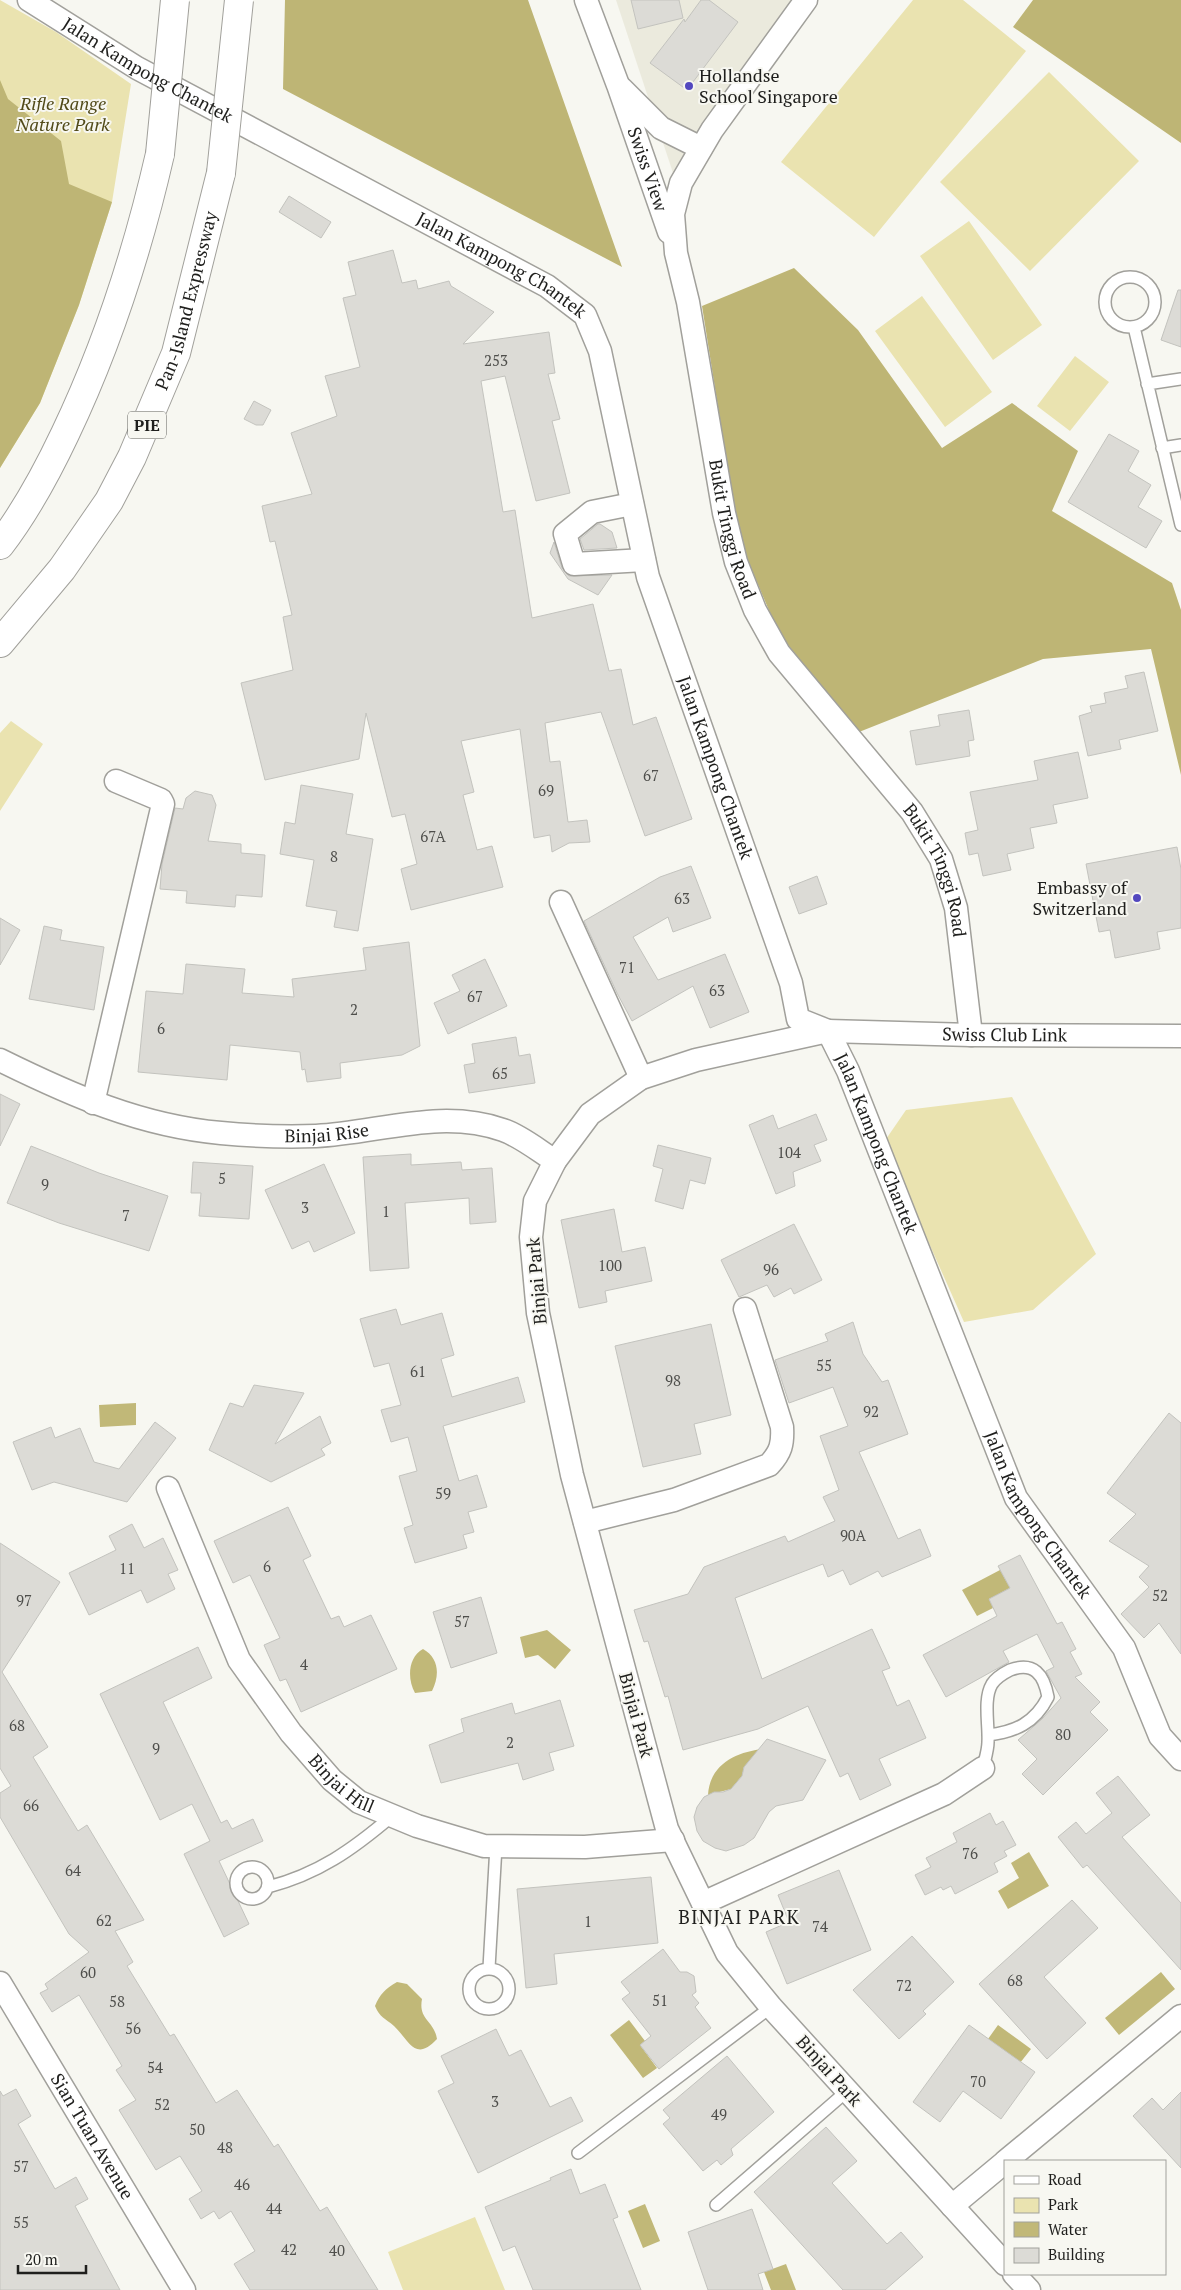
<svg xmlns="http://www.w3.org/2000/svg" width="1181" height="2290" font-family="'PT Serif',serif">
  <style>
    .built { fill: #ebeadd }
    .green { fill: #eae3b0 }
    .forest { fill: #beb575 }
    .water { fill: #c1b878 }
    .building { fill: #dcdbd6; stroke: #c3c3be }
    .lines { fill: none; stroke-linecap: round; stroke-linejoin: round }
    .service-casing { stroke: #a1a09b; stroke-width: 14 }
    .minor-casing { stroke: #a1a09b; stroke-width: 25 }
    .motorway-casing { stroke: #a1a09b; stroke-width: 30 }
    .service { stroke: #fff; stroke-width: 11 }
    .minor { stroke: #fff; stroke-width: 22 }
    .motorway { stroke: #fff; stroke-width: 28 }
    .motorway-bridge-casing { stroke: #a1a09b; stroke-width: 30; stroke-linecap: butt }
    .motorway-bridge { stroke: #fff; stroke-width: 28 }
    .poi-dot { fill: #5348bf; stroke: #f7f7f1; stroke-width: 2 }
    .labels { text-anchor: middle; stroke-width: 4; stroke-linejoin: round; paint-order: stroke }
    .number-label { font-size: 15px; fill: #4e4e4b }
    .shield { fill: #f7f7f1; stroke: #60605d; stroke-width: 1 }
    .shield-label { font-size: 16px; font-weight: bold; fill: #1f1f1d }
    .street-label { font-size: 18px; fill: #1f1f1d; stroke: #f7f7f1 }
    .poi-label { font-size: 18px; fill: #1f1f1d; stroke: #f7f7f1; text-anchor: start }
    .park-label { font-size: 18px; font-style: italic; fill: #514a18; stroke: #f7f7f1 }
    .neighbourhood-label { font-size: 19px; letter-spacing: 1px; fill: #1f1f1d; stroke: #f7f7f1 }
  </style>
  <rect width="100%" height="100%" fill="#f7f7f1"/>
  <path class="built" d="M616 0H796L673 173Z"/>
  <path class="green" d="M0 0 56 32 131 84 112 202 79 305 40 403 0 468Z
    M913 0H963L1026 51 874 237 781 162Z
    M1049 72 1139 161 1030 271 940 182Z
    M969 221 1042 325 993 360 920 256Z
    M922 296 992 392 945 427 875 331Z
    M1075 356 1109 382 1070 431 1037 406Z
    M11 721 43 744 0 811V733Z
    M1012 1097 1096 1254 1033 1310 964 1322 884 1142 906 1110Z
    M475 2217 505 2290H403L388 2252Z"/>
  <path class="forest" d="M285 0H528L622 267 283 89Z
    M1033 0H1181V143L1013 27Z
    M0 80 8 99 61 141 69 184 112 202 79 305 40 403 0 468Z
    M794 268 858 330 942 448 1012 403 1078 451 1052 511 1172 583 1181 610V775L1151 649 1043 659 859 732 779 634 739 540 702 306Z"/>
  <path class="water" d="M136 1403V1425L100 1427 99 1405Z
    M1000 1570 1010 1588 989 1599 993 1608 977 1616 962 1590Z
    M547 1630 571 1650 555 1669 538 1655 525 1658 520 1637Z
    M423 1649C439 1658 440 1675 432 1691L415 1693C407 1679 408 1657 423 1649Z
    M771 1748 744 1767 742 1776 731 1789 708 1795C710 1761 741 1750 771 1748Z
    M1029 1852 1049 1886 1008 1909 998 1891 1019 1878 1011 1863Z
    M1161 1972 1175 1989 1119 2035 1105 2018Z
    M397 1982 407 1984 422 1999C418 2020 434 2020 437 2039 415 2063 409 2040 394 2026 385 2018 380 2018 375 2006 380 1994 385 1989 397 1982Z
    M629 2020 645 2041 640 2045 657 2068 643 2078 610 2035Z
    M998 2025 1031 2049 1020 2063 988 2039Z
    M645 2204 660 2241 643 2248 628 2211Z
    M786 2264 796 2290H771L764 2272Z"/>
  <path class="building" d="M631 0H679L683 18 638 29Z
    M701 0H709L738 22 687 90 650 63 684 19 685 22Z
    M289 196 331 222 321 238 279 212Z
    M393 250 402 283 416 280 418 289 449 281 451 286 494 312 463 344 549 332 555 373 548 374 560 419 552 421 570 493 536 501 505 376 481 381 503 512 515 510 532 618 593 604 609 671 621 669 633 725 656 717 692 819 645 836 601 712 545 723 550 762 560 761 568 822 587 820 590 842 569 843 552 852 550 835 534 838 520 729 461 741 474 792 463 795 477 850 492 846 503 887 411 910 401 869 417 864 405 814 392 817 366 713 359 759 265 780 241 683 293 670 283 617 292 615 275 541 270 542 262 506 312 494 291 433 337 416 325 376 360 367 343 298 356 295 348 262Z
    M1178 290H1181V347L1161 340Z
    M254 401 271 410 263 425H256L244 419Z
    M1109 434 1139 451 1128 471 1151 485 1138 507 1162 521 1146 548 1068 502Z
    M598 524H600L612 532 617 548 584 550 580 539Z
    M554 542 562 568 569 576 612 575 598 595 568 579 550 553Z
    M1144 672 1158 731 1119 740 1121 749 1088 756 1079 716 1092 712 1090 706 1106 703 1104 693 1128 688 1125 676Z
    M969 710 974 740 968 741 970 756 916 765 910 731 940 726 938 715Z
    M1078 752 1088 798 1053 805 1057 823 1030 828 1034 848 1007 854 1011 870 983 876 978 853 969 855 965 833 978 830 970 792 1038 780 1034 761Z
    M301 785 353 794 346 834 373 839 358 931 334 927 337 911 306 906 314 860 280 854 285 822 295 824Z
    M195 791 212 795 216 805 208 841 241 844V853L265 855 262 897 236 895 235 907 186 903 187 891 160 889 162 864 175 808 183 809 186 798Z
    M1177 847 1181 869V928L1157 932 1160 949 1115 958 1110 930 1099 932 1086 864Z
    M691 866 711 918 673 932 668 917 633 937 658 980 725 954 749 1012 710 1028 693 986 632 1021 617 993 584 921 660 877Z
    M817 876 827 904 799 914 789 887Z
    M0 918 20 930 0 965Z
    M44 926 62 930 60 940 104 947 94 1010 29 999Z
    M409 942 420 1046 402 1055 340 1063 341 1078 307 1082 305 1069 302 1070 300 1052 230 1045 227 1080 138 1072 146 991 183 994 186 964 245 969 242 993 294 997 292 979 366 970 363 948Z
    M485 959 507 1006 448 1034 434 1003 460 991 452 975Z
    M516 1037 519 1056 530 1054 535 1083 469 1093 464 1065 475 1063 472 1044Z
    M0 1094 20 1104 0 1146Z
    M816 1114 827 1140 814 1145 821 1161 793 1172 795 1186 776 1194 749 1125 773 1115 778 1129Z
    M658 1145 711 1158 705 1184 690 1180 683 1209 655 1201 663 1169 653 1166Z
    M31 1146 99 1173 168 1196 149 1251 59 1223 7 1203Z
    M411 1154V1165L461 1162 462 1170 492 1168 496 1222 470 1224 469 1198 405 1203 409 1268 370 1271 363 1157Z
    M193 1162 253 1166 249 1219 199 1216 201 1193H191Z
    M324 1164 355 1233 314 1252 309 1241 292 1249 265 1190Z
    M614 1209 622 1252 645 1247 652 1281 605 1291 607 1302 579 1308 561 1220Z
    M794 1224 822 1280 794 1294 791 1288 774 1297 767 1285 739 1297 721 1260Z
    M396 1309 401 1325 442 1313 454 1355 441 1359 452 1397 518 1377 525 1402 443 1426 459 1481 477 1475 487 1507 468 1512 474 1532 463 1535 467 1548 415 1563 404 1528 413 1525 399 1476 417 1471 408 1437 391 1442 381 1410 401 1405 389 1363 374 1367 360 1319Z
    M853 1322 863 1354 882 1382 888 1380 908 1434 859 1452 898 1539 920 1529 931 1556 882 1577 878 1571 850 1585 843 1570 828 1577 823 1564 735 1598 762 1679 872 1629 890 1668 882 1671 897 1706 909 1700 926 1738 879 1759 891 1785 860 1800 848 1773 840 1777 808 1706 758 1729 683 1750 668 1696 665 1697 648 1641 644 1642 634 1610 688 1594 704 1567 785 1536 788 1542 835 1521 823 1497 839 1490 820 1436 848 1426 833 1387 789 1403 775 1360 828 1341 825 1334Z
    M711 1324 731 1415 694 1424 701 1454 643 1467 615 1346Z
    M254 1385 304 1393 275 1444 320 1416 331 1443 321 1449 325 1455 271 1482 209 1450 230 1403 243 1407Z
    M1169 1413 1181 1423V1654L1159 1623 1144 1638 1121 1614 1149 1587 1139 1577 1149 1566 1109 1541 1136 1514 1107 1493Z
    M155 1422 176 1438 127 1502 54 1482 32 1490 13 1442 51 1427 55 1438 80 1428 94 1462 119 1469Z
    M288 1507 311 1556 303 1560 331 1619 339 1616 344 1627 371 1615 397 1669 301 1712 286 1679 280 1681 264 1645 280 1638 250 1575 233 1583 214 1541Z
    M132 1524 144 1548 163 1538 178 1570 168 1574 175 1589 147 1603 141 1590 89 1615 69 1573 116 1550 109 1536Z
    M0 1543 60 1582 2 1672 48 1747 33 1757 78 1831 87 1825 144 1920 115 1931 133 1962 127 1966 170 2036 174 2034 216 2103 237 2090 274 2147 278 2144 320 2211 327 2207 378 2290H250L234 2264 255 2251 231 2211 219 2219 214 2211 201 2219 189 2199 202 2191 180 2156 156 2170 119 2110 136 2100 116 2070 122 2066 79 1995 52 2012 40 1993 48 1989 45 1984 89 1952 69 1934 0 1817V1793L11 1786 0 1768Z
    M1020 1555 1057 1624 1062 1622 1076 1649 1070 1652 1082 1674 1075 1677 1100 1702 1090 1712 1108 1730 1043 1795 1022 1774 1037 1759 1018 1740 1042 1719 1061 1698 1046 1671 1054 1667 1037 1634 1003 1651 1009 1662 946 1697 923 1655 997 1616 989 1599 1010 1588 998 1566Z
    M481 1597 497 1653 451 1668 433 1612Z
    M198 1647 212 1678 163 1702 221 1823 227 1820 232 1829 253 1819 263 1841 219 1861 249 1924 224 1937 184 1854 210 1841 192 1804 160 1820 100 1694Z
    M560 1700 574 1746 549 1753 554 1770 523 1780 518 1763 441 1783 429 1745 464 1732 461 1719 512 1703 515 1714Z
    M767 1739 826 1760 803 1800 776 1806 769 1812 754 1838 744 1845 726 1851 715 1848 703 1841 697 1831 694 1817 697 1807 704 1797 714 1792H723L731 1789 742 1776 744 1767Z
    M1118 1776 1150 1815 1122 1837 1181 1903V1970L1087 1865 1083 1868 1058 1837 1076 1822 1086 1834 1112 1813 1096 1793Z
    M990 1813 996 1825 1003 1821 1016 1845 1004 1851 1007 1856 994 1863 998 1872 955 1894 951 1886 943 1890 941 1887 925 1895 915 1875 931 1867 926 1858 957 1842 953 1833Z
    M839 1870 871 1950 787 1984 766 1932 789 1922 778 1895Z
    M651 1877 658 1943 554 1954 557 1984 526 1988 517 1889Z
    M1072 1900 1098 1928 1044 1977 1086 2023 1047 2059 979 1984Z
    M912 1936 954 1982 923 2011 926 2014 899 2039 853 1990Z
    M663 1949 680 1972H687L694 1976 696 1992 692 1995 699 2003 695 2007 711 2028 659 2069 640 2045 651 2036 622 1999 630 1993 621 1982Z
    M969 2025 1035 2072 1001 2119 963 2091 940 2122 913 2102Z
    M496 2029 509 2056 521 2050 550 2107 571 2097 583 2121 478 2173 438 2091 454 2083 441 2056Z
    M727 2056 774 2112 731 2149 733 2155 721 2165 717 2160 703 2171 663 2124 670 2118 663 2110Z
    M16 2089 31 2116 18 2124 55 2189 76 2177 88 2199 75 2206 120 2290H0V2091L3 2096Z
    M1181 2092V2168L1133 2116 1152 2098 1163 2110Z
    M826 2127 857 2161 832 2183 887 2244 901 2232 923 2257 885 2290H843L754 2192Z
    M571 2169 580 2194 605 2184 618 2217 613 2219 641 2290H533L515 2246 503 2251 485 2207 551 2180 550 2178Z
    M752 2209 773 2269 758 2274 763 2290H708L688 2232Z"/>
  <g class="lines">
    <defs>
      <path id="service" d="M1105 302a25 25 0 1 1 50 0a25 25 0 1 1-50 0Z
        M1134 327 1181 525
        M1147 384 1181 379
        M1162 448 1181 445
        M983 1768C985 1759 988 1750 988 1742 989 1725 983 1699 992 1684 996 1678 1004 1673 1010 1670 1034 1661 1044 1675 1048 1697 1035 1723 1015 1732 988 1735
        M236 1883a16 16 0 1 1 32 0a16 16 0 1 1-32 0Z
        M268 1887C318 1874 352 1850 392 1816
        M489 1968 496 1846
        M469 1989a20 20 0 1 1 40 0a20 20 0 1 1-40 0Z
        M578 2153 771 2007
        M716 2205 847 2091"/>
      <g id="minor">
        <path id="s1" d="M29 0 137 68 547 286 585 315 600 351 648 577 791 983 798 1019 828 1031 848 1071 1016 1498 1124 1648 1160 1736 1181 1759"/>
        <path id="s2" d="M586 0 618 85 669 232"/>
        <path id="s3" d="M806 0 712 130 681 183 673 214 676 253 688 302 724 513 736 562 755 610 779 653 912 812 941 859 956 908 971 1035"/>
        <path d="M622 89 661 128 701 148"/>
        <path d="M632 504 592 512 565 534 574 564 644 560"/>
        <path d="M561 902 641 1078"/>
        <path id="s4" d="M0 1060C71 1095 141 1126 221 1133 252 1136 285 1137 316 1136 378 1133 441 1108 503 1130 521 1136 539 1151 555 1161"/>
        <path d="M93 1103 163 804 161 800 116 781"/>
        <path id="s5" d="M168 1488 239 1660 291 1733 332 1780 359 1802 417 1826 484 1846 585 1847 673 1840"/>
        <path d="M585 1522 674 1500 769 1465C781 1452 783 1444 782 1427L745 1309"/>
        <path d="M703 1903 944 1794 983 1768"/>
        <path id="s6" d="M0 1983 184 2290"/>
        <path d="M1006 2161 1181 2016"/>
        <path d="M952 2206 1005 2162"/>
        <path id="s7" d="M1005 2264 771 2007 727 1953 667 1829 572 1475 538 1313 531 1237 535 1201 555 1161 590 1114 641 1078 696 1060 828 1031 971 1035 1181 1036"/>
        <path d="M1014 2274 1029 2290"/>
      </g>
      <g id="motorway">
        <path d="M0 545C26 511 47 472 65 434 108 344 138 250 160 154"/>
        <path id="s8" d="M0 643 62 569 109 501 132 457 176 353 221 173"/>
      </g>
    </defs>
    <use href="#service" class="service-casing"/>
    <use href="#minor" class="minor-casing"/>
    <use href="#motorway" class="motorway-casing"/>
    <use href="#service" class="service"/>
    <use href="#minor" class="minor"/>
    <use href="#motorway" class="motorway"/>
    <defs>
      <path id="motorway-bridge" d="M160 154 175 0
        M221 173 239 0"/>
    </defs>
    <use href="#motorway-bridge" class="motorway-bridge-casing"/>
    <use href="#motorway-bridge" class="motorway-bridge"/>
  </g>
  <g class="poi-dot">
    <circle cx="689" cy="86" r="5"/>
    <circle cx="1137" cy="898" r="5"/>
  </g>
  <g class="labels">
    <g class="number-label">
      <text x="496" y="366">253</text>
      <text x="651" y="781">67</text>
      <text x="546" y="796">69</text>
      <text x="433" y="842">67A</text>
      <text x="334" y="862">8</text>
      <text x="682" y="904">63</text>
      <text x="627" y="973">71</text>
      <text x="717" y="996">63</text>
      <text x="475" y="1002">67</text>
      <text x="354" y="1015">2</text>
      <text x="161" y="1034">6</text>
      <text x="500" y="1079">65</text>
      <text x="789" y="1158">104</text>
      <text x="222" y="1184">5</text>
      <text x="45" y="1190">9</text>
      <text x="305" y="1213">3</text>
      <text x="386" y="1217">1</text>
      <text x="126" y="1221">7</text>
      <text x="610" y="1271">100</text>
      <text x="771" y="1275">96</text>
      <text x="824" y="1371">55</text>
      <text x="418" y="1377">61</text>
      <text x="673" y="1386">98</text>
      <text x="871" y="1417">92</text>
      <text x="443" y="1499">59</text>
      <text x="853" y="1541">90A</text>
      <text x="267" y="1572">6</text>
      <text x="127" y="1574">11</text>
      <text x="1160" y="1601">52</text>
      <text x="24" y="1606">97</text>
      <text x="462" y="1627">57</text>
      <text x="304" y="1670">4</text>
      <text x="17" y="1731">68</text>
      <text x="1063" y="1740">80</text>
      <text x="510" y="1748">2</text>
      <text x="156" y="1754">9</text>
      <text x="31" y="1811">66</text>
      <text x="970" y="1859">76</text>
      <text x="73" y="1876">64</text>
      <text x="104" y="1926">62</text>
      <text x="588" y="1927">1</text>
      <text x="820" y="1932">74</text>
      <text x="88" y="1978">60</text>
      <text x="1015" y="1986">68</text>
      <text x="904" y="1991">72</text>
      <text x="660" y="2006">51</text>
      <text x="117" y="2007">58</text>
      <text x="133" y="2034">56</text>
      <text x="155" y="2073">54</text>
      <text x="978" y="2087">70</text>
      <text x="495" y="2107">3</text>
      <text x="162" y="2110">52</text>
      <text x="719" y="2120">49</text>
      <text x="197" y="2135">50</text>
      <text x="225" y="2153">48</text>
      <text x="21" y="2172">57</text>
      <text x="242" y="2190">46</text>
      <text x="274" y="2214">44</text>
      <text x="21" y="2228">55</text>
      <text x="289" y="2255">42</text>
      <text x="337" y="2256">40</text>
    </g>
    <rect class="shield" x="128" y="411.5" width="38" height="27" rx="4"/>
    <g class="shield-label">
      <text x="147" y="431">PIE</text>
    </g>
    <g class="street-label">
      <text dy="6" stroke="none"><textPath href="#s1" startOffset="138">Jalan Kampong Chantek</textPath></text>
      <text dy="6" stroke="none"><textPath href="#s2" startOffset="180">Swiss View</textPath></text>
      <text dy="6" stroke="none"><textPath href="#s1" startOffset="542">Jalan Kampong Chantek</textPath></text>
      <text dy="6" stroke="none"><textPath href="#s8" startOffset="395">Pan-Island Expressway</textPath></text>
      <text dy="6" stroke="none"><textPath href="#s3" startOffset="575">Bukit Tinggi Road</textPath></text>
      <text dy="6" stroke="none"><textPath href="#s1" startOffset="1112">Jalan Kampong Chantek</textPath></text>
      <text dy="6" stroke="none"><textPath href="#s3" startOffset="980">Bukit Tinggi Road</textPath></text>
      <text dy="6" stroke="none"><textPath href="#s7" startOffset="1735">Swiss Club Link</textPath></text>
      <text dy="6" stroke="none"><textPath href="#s4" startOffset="340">Binjai Rise</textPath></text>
      <text dy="6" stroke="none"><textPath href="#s1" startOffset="1532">Jalan Kampong Chantek</textPath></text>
      <text transform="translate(537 1281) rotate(-95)" y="6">Binjai Park</text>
      <text dy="6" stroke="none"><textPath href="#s1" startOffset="1938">Jalan Kampong Chantek</textPath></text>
      <text transform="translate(636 1715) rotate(75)" y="6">Binjai Park</text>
      <text dy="6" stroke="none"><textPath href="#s5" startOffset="348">Binjai Hill</textPath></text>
      <text transform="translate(829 2071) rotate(48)" y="6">Binjai Park</text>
      <text dy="6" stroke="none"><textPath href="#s6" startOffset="179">Sian Tuan Avenue</textPath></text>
    </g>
    <g class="poi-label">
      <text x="699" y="82">Hollandse<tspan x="699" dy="21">School Singapore</tspan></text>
      <text x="1127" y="894" text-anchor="end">Embassy of<tspan x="1127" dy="21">Switzerland</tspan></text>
    </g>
    <g class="park-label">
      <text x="63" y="110">Rifle Range<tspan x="63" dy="21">Nature Park</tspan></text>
    </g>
    <g class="neighbourhood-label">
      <text x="739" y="1924">BINJAI PARK</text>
    </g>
  </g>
  <rect x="1004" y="2160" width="162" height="115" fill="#f7f7f1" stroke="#a1a19c"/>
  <rect x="1014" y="2176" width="25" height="8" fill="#ffffff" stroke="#a1a19c"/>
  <text x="1048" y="2185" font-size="15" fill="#1f1f1d">Road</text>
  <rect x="1014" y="2198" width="25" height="15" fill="#eae3b0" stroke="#a1a19c"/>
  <text x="1048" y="2210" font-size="15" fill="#1f1f1d">Park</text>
  <rect x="1014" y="2222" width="25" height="15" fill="#c1b878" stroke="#a1a19c"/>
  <text x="1048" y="2235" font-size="15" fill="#1f1f1d">Water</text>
  <rect x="1014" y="2248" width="25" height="15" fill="#dcdbd6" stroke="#a1a19c"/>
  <text x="1048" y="2260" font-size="15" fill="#1f1f1d">Building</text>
  <path d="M18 2265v8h68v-8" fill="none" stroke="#1f1f1d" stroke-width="2.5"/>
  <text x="25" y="2265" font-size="15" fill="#1f1f1d" stroke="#f7f7f1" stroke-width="4" paint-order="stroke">20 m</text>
</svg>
